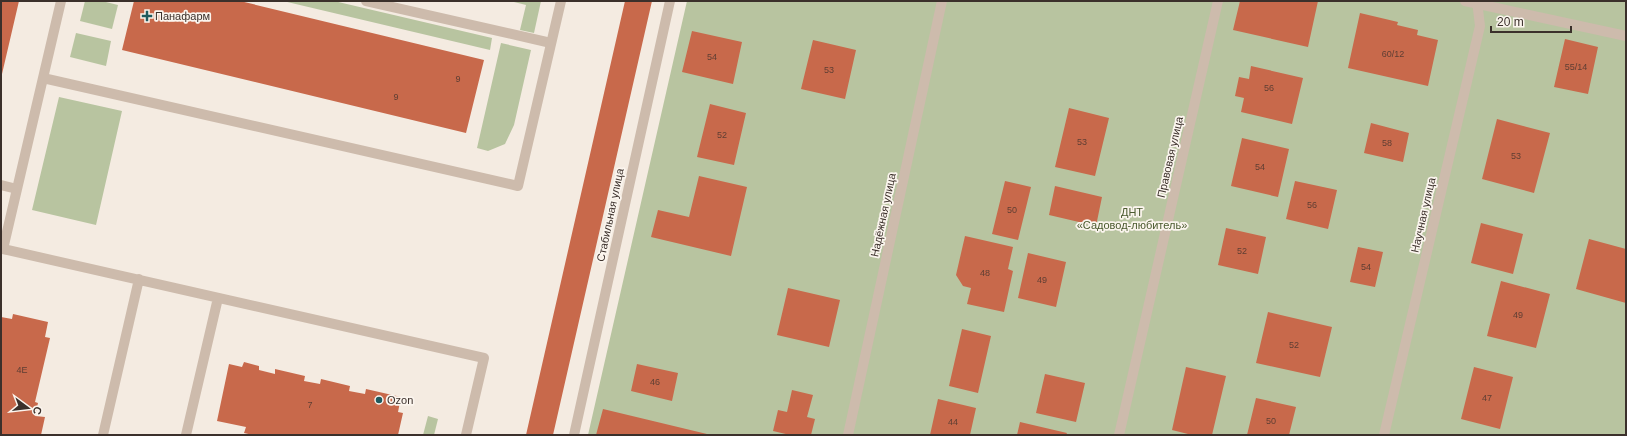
<svg xmlns="http://www.w3.org/2000/svg" width="1627" height="436" font-family="Arial,sans-serif">
  <style>
    .green { fill: #b8c4a0 }
    .building { fill: #c8694b }
    .lines { fill: none; stroke-linecap: round; stroke-linejoin: round }
    .lane { stroke: #cdbbac; stroke-width: 10 }
    .street { stroke: #cdbbac; stroke-width: 10 }
    .poi-dot { fill: #1f5a5e; stroke: #fbf5ee; stroke-width: 1.5 }
    .labels { text-anchor: middle; stroke-width: 3.5; stroke-linejoin: round; paint-order: stroke }
    .number-label { font-size: 9px; fill: #5e3e33 }
    .poi-label { font-size: 11px; fill: #3b302b; stroke: #fbf5ee; text-anchor: start }
    .street-label { font-size: 11px; fill: #3b302b; stroke: #fbf5ee }
    .park-label { font-size: 11px; fill: #4a5a2e; stroke: #fbf5ee }
  </style>
  <rect width="100%" height="100%" fill="#f4ebe1"/>
  <path class="green" d="M85 1H102L118 5 112 29 80 21Z
    M283 1H334L492 38 490 50Z
    M510 1H541L534 33 520 30 526 5Z
    M687 1H1626V435H588Z
    M76 33 111 41 106 66 70 57Z
    M501 43 531 50 514 125 505 144 488 151 477 148Z
    M59 97 122 111 96 225 32 210Z
    M428 416 438 419 434 435H423Z"/>
  <path class="building" d="M1 1H19L2 74H1Z
    M134 1H240L484 60 466 133 122 50Z
    M625 1H652L553 435H526Z
    M1240 1H1318L1308 47 1233 30Z
    M1360 13 1398 22 1397 25 1418 30 1417 35 1438 40 1428 86 1348 68Z
    M692 31 742 42 733 84 682 72Z
    M1565 39 1598 47 1588 94 1554 87Z
    M813 40 856 50 845 99 801 89Z
    M1251 66 1303 78 1292 124 1241 112 1244 98 1235 96 1239 77 1249 79Z
    M710 104 746 113 734 165 697 157Z
    M1069 108 1109 118 1095 176 1055 167Z
    M1497 119 1550 133 1534 193 1482 179Z
    M1371 123 1409 133 1403 162 1364 153Z
    M1242 138 1289 149 1278 197 1231 186Z
    M699 176 747 187 731 256 651 237 658 210 689 217Z
    M1005 181 1031 187 1018 240 992 234Z
    M1295 181 1337 190 1328 229 1286 219Z
    M1055 186 1102 197 1096 226 1049 215Z
    M1481 223 1523 234 1513 274 1471 263Z
    M1226 228 1266 237 1258 274 1218 265Z
    M965 236 1013 247 1008 269 1013 271 1004 312 967 304 971 288 963 286 956 275Z
    M1589 239 1626 249V303L1576 289Z
    M1358 247 1383 252 1375 287 1350 282Z
    M1028 253 1066 262 1056 307 1018 298Z
    M1501 281 1550 294 1536 348 1487 336Z
    M788 288 840 300 829 347 777 335Z
    M1268 312 1332 327 1320 377 1256 363Z
    M13 314 48 322 45 337 50 338 35 402 38 403 35 416 45 417 41 435H1V317L12 319Z
    M962 329 991 336 978 393 949 386Z
    M244 362 259 366V370L275 374V369L305 376 304 381 320 384 321 379 350 386 349 391 365 394 366 389 401 397 398 412 403 413 398 435H253L244 433 246 427 217 421 229 364 242 367Z
    M637 364 678 373 672 401 631 391Z
    M1186 367 1226 376 1212 435H1192L1172 430Z
    M1474 367 1513 377 1500 429 1461 419Z
    M1045 374 1085 383 1076 422 1036 413Z
    M792 390 813 395 807 417 815 419 811 435H790L773 431 778 410 787 412Z
    M1256 398 1296 407 1289 435H1247Z
    M938 399 976 408 970 435H930Z
    M603 409 707 434V435H596Z
    M1020 422 1067 433 1066 435H1017Z"/>
  <g class="lines">
    <path class="lane" d="M61 1 43 78 518 186 561 1
      M366 1 551 43
      M1 185 17 189
      M1 248 3 249 43 78
      M3 249 484 358 466 435
      M103 435 139 279
      M186 435 218 298"/>
    <path class="street" d="M1465 1 1626 36
      M574 435 670 1
      M848 435 942 1
      M1119 435 1218 1
      M1384 435 1480 26 1477 1"/>
  </g>
  <g class="poi-dot">
    <path d="M145 10h4v4h4v4h-4v4h-4v-4h-4v-4h4z"/>
    <circle cx="379" cy="400" r="4"/>
  </g>
  <g class="labels">
    <g class="number-label">
      <text x="1393" y="57">60/12</text>
      <text x="712" y="60">54</text>
      <text x="1576" y="70">55/14</text>
      <text x="829" y="73">53</text>
      <text x="458" y="82">9</text>
      <text x="1269" y="91">56</text>
      <text x="396" y="100">9</text>
      <text x="722" y="138">52</text>
      <text x="1082" y="145">53</text>
      <text x="1387" y="146">58</text>
      <text x="1516" y="159">53</text>
      <text x="1260" y="170">54</text>
      <text x="1312" y="208">56</text>
      <text x="1012" y="213">50</text>
      <text x="1242" y="254">52</text>
      <text x="1366" y="270">54</text>
      <text x="985" y="276">48</text>
      <text x="1042" y="283">49</text>
      <text x="1518" y="318">49</text>
      <text x="1294" y="348">52</text>
      <text x="22" y="373">4Е</text>
      <text x="655" y="385">46</text>
      <text x="1487" y="401">47</text>
      <text x="310" y="408">7</text>
      <text x="1271" y="424">50</text>
      <text x="953" y="425">44</text>
    </g>
    <g class="poi-label">
      <text x="155" y="20">Панафарм</text>
      <text x="387" y="404">Ozon</text>
    </g>
    <g class="street-label">
      <text transform="translate(1170 157) rotate(-77)" y="4">Правовая улица</text>
      <text transform="translate(610 215) rotate(-78)" y="4">Стабильная улица</text>
      <text transform="translate(883 215) rotate(-78)" y="4">Надёжная улица</text>
      <text transform="translate(1423 215) rotate(-77)" y="4">Научная улица</text>
    </g>
    <g class="park-label">
      <text x="1132" y="216">ДНТ<tspan x="1132" dy="13">«Садовод-любитель»</tspan></text>
    </g>
  </g>
  <rect width="1627" height="436" fill="none" stroke="#3b302b" stroke-width="4"/>
  <g transform="translate(28 408) rotate(105)" stroke="#fbf5ee" stroke-width="3" paint-order="stroke">
  <path d="M0-3L7 15L0 10L-7 15Z" fill="#3b302b"/>
  <text y="-6" font-size="11" font-weight="bold" text-anchor="middle" fill="#3b302b">С</text>
  </g>
  <path d="M1491 26v6h80v-6" fill="none" stroke="#3b302b" stroke-width="2"/>
  <text x="1497" y="26" font-size="12" fill="#3b302b" stroke="#fbf5ee" stroke-width="3" paint-order="stroke">20 m</text>
</svg>
